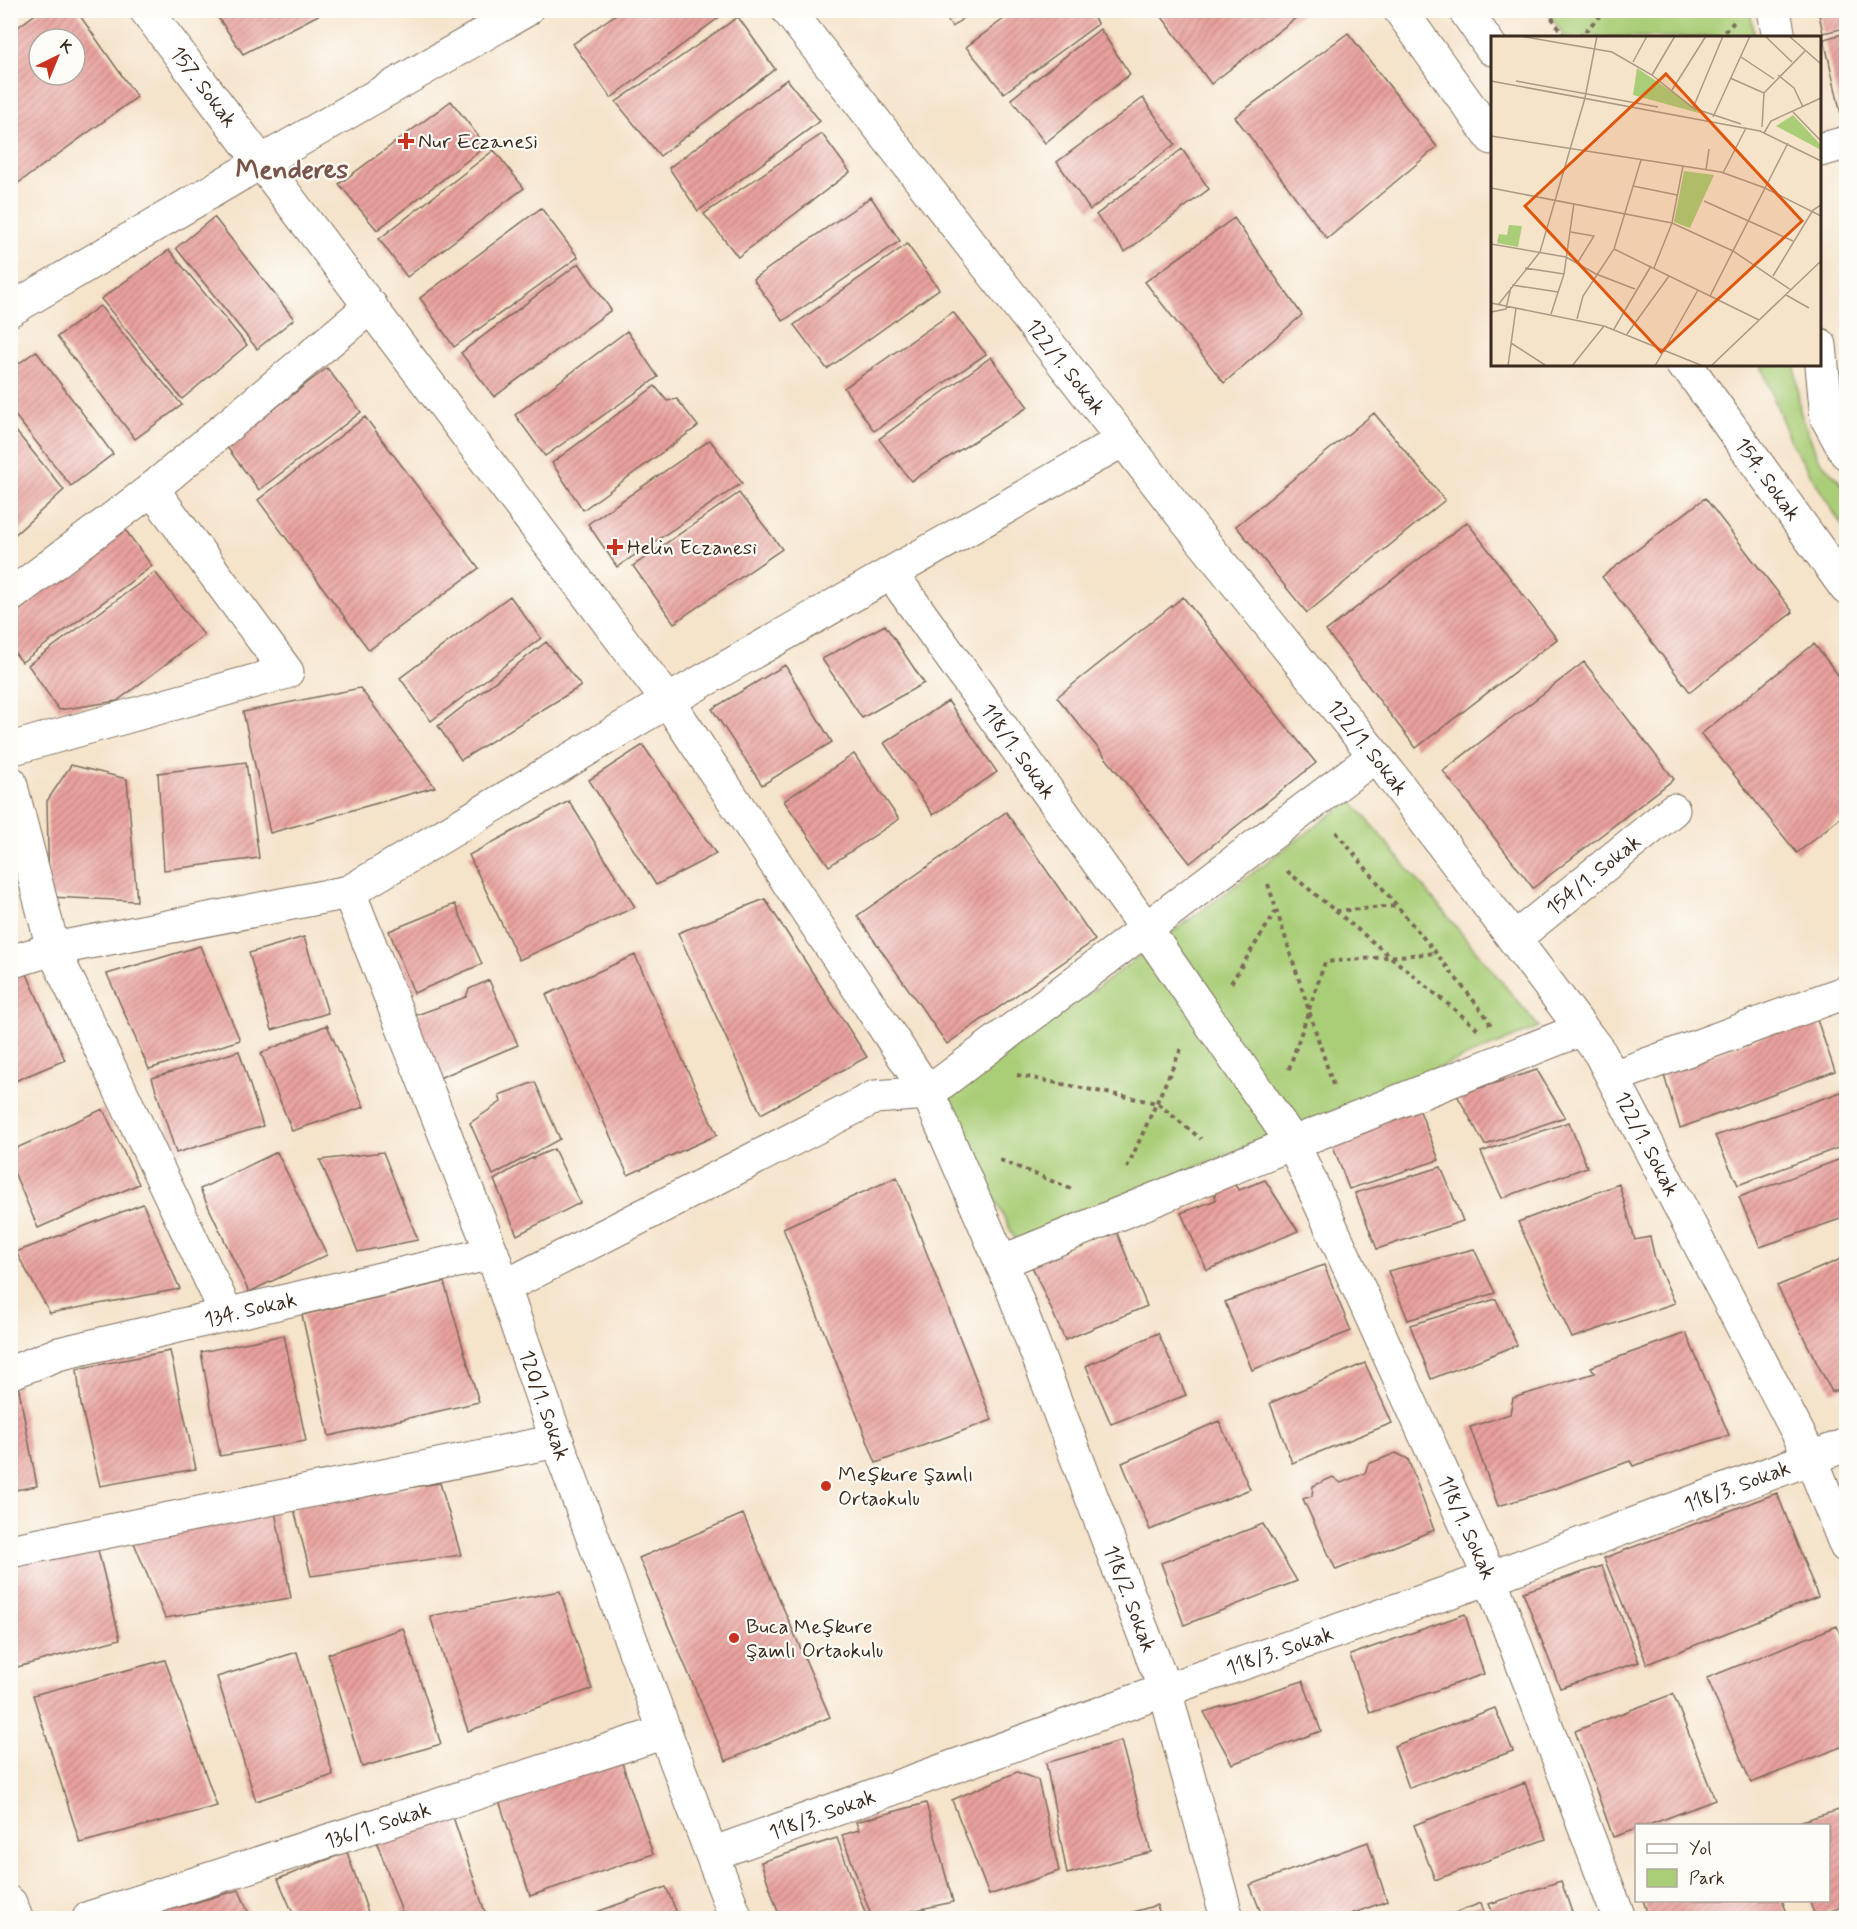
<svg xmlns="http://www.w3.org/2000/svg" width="1857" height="1929" font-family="Mynerve,sans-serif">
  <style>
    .park { fill: #aace78; stroke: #727c4b; stroke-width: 1.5 }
    .building { fill: url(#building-hatch); fill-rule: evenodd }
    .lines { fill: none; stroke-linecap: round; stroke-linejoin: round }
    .pedestrian-casing { stroke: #7c6b5a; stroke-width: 35 }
    .minor-casing { stroke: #7c6b5a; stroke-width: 35 }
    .tertiary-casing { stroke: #7c6b5a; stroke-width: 35 }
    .secondary-casing { stroke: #7c6b5a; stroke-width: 35 }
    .primary-casing { stroke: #7c6b5a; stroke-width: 35 }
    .path { stroke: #7c6b5a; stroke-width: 4; stroke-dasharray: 4.5 4.5; stroke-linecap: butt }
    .pedestrian { stroke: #fff; stroke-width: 33 }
    .minor { stroke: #fff; stroke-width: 33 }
    .tertiary { stroke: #fff; stroke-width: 33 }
    .secondary { stroke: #fff; stroke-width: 33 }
    .primary { stroke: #fff; stroke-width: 33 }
    .poi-dot { fill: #c8321e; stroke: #fdfcf7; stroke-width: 2 }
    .labels { text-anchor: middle; stroke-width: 4.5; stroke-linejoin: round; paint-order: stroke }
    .street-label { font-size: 21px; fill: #3b2a1e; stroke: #fdfcf7 }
    .poi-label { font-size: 21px; fill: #3b2a1e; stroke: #fdfcf7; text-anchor: start }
    .district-label { font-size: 27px; font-weight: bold; fill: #78544a; stroke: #fdfcf7 }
    .inset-road { fill: none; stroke: #ab9985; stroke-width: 1.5 }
    .view { fill: #df570d; fill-opacity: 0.15; stroke: #df570d; stroke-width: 3 }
    .inset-edge { fill: none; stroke: #3b2a1e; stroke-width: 3 }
  </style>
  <defs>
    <pattern id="building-hatch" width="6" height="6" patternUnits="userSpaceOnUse" patternTransform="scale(1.5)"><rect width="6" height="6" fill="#e9a19d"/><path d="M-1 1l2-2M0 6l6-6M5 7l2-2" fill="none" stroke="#be837f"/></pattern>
  </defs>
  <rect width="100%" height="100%" fill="#fdfcf7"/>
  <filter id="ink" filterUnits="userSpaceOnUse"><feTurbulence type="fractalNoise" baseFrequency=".0167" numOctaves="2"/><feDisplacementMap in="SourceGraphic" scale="12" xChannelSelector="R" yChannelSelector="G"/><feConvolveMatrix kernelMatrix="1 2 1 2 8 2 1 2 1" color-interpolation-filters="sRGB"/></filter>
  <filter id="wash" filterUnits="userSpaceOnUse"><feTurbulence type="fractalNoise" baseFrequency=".008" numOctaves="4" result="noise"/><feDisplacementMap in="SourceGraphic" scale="24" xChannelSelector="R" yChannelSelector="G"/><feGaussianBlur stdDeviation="1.35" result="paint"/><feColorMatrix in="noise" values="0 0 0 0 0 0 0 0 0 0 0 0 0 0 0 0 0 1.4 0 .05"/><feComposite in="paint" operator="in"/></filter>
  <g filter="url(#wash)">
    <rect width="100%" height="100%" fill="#f5e3ca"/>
    <path class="park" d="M1547 11H1750L1755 37H1565Z
      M1761 365H1795L1800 411 1818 458 1846 488V532L1790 441Z
      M1351 800 1539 1027 1016 1241 945 1100Z"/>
    <g id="blocks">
      <path class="building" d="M41 10H76L137 97 10 189V33ZM39 39H75V75H39Z
        M213 10H328L243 54Z
        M622 10H729L611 98 573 44Z
        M941 10H973L952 27Z
        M1016 10H1088L1098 24 1004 93 966 47Z
        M1157 10H1306L1211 84Z
        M1818 10H1846V28L1823 33Z
        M738 17 775 69 660 156 616 102Z
        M1100 29 1130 74 1045 143 1011 99Z
        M1348 33 1437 147 1327 239 1235 117Z
        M1846 33V113L1841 114 1824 39Z
        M787 79 820 121 698 211 669 168Z
        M1143 98 1175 144 1090 210 1057 162Z
        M451 101 486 146 377 230 339 184Z
        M822 134 850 172 738 257 704 214Z
        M1182 149 1209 189 1125 252 1096 215Z
        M494 150 524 188 407 277 379 239Z
        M871 197 900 241 783 321 753 279Z
        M541 208 578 257 454 347 420 298Z
        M214 217 294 319 257 349 176 248Z
        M1234 218 1302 315 1224 383 1145 282Z
        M907 244 939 289 827 369 794 325Z
        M169 250 247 345 182 399 101 299Z
        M579 263 611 310 494 397 461 353Z
        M100 306 182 405 135 439 57 337Z
        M953 312 986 354 874 431 844 388Z
        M627 331 658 377 545 456 515 415Z
        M36 351 113 454 71 486 10 409V370Z
        M991 357 1028 407 911 481 879 439Z
        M327 368 361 412 259 490 226 446Z
        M655 386 667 401 677 399 698 426 583 510 552 463Z
        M1374 413 1445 500 1307 613 1236 526Z
        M365 417 479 568 369 650 258 500Z
        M10 424 64 490 10 539Z
        M710 440 742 483 617 567 588 524Z
        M739 493 782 549 674 623 633 566Z
        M1705 498 1793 612 1690 692 1602 577Z
        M1467 522 1557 639 1416 748 1326 631Z
        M121 524 152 566 22 662 10 647V610Z
        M155 572 204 635 117 701 59 710 28 665Z
        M510 596 541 638 431 721 400 678Z
        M1183 597 1316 763 1190 863 1057 697Z
        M885 625 924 683 862 718 822 659Z
        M546 642 581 686 461 760 438 726Z
        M1814 644 1846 685V813L1797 853 1701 734Z
        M1584 662 1674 779 1533 888 1443 771Z
        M785 665 832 742 762 785 712 709Z
        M360 688 435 787 270 833 243 712Z
        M948 701 997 772 933 815 884 743Z
        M643 745 716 854 656 885 589 780Z
        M854 754 899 819 829 866 784 801Z
        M246 762 259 858 164 870 158 773Z
        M71 765 127 779 137 901 49 897 47 801Z
        M569 801 635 907 519 960 469 855Z
        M1006 812 1095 940 947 1044 857 916Z
        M765 899 867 1057 761 1114 678 933Z
        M455 904 482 964 414 993 389 931Z
        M304 937 328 1013 272 1030 249 953Z
        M200 946 240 1040 149 1069 107 974Z
        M635 955 717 1135 628 1175 546 995Z
        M27 974 65 1060 10 1083V979Z
        M489 980 518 1045 439 1078 414 1016 466 997 469 989Z
        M1816 1017 1835 1071 1680 1128 1663 1072Z
        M327 1025 364 1107 292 1131 261 1053Z
        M239 1051 263 1126 176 1153 152 1078Z
        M1537 1070 1565 1117 1485 1145 1457 1095Z
        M535 1082 560 1139 493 1175 470 1123 501 1102 499 1095Z
        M1844 1091 1846 1097V1145L1738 1185 1715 1136Z
        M1418 1106 1439 1160 1349 1189 1330 1138Z
        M103 1109 139 1184 38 1228 10 1163V1151Z
        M1569 1122 1587 1167 1502 1198 1481 1152Z
        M554 1149 580 1203 517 1235 494 1180 528 1160Z
        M277 1152 327 1255 249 1292 200 1189Z
        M383 1152 418 1240 358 1252 320 1160Z
        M1846 1157V1217L1760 1247 1739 1197Z
        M1441 1167 1463 1221 1377 1249 1355 1193Z
        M897 1177 992 1420 876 1463 783 1228Z
        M1265 1180 1298 1231 1207 1270 1181 1213 1216 1200 1214 1190 1233 1183 1239 1190Z
        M1619 1184 1635 1240 1650 1237 1655 1259 1675 1303 1572 1338 1518 1222Z
        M143 1204 180 1289 50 1313 16 1252Z
        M1117 1233 1147 1306 1065 1340 1031 1264Z
        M1474 1249 1495 1293 1408 1320 1388 1271Z
        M1846 1257V1386L1832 1392 1777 1286Z
        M1324 1265 1351 1331 1252 1370 1225 1302Z
        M444 1282 479 1402 329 1436 302 1315Z
        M1496 1299 1517 1345 1431 1379 1410 1325Z
        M1158 1333 1186 1395 1111 1424 1086 1366Z
        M1686 1333 1729 1435 1633 1466 1630 1461 1551 1490 1498 1506 1470 1427 1510 1414 1513 1398 1595 1373 1591 1367Z
        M284 1335 306 1441 220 1456 201 1352Z
        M170 1351 196 1469 100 1486 81 1405 77 1369Z
        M1365 1363 1392 1423 1292 1463 1270 1403Z
        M17 1379 37 1486 10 1491V1382Z
        M1219 1421 1250 1489 1150 1530 1122 1463Z
        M1396 1453 1408 1459 1434 1530 1336 1570 1303 1499 1312 1496 1313 1486 1333 1477 1341 1483 1365 1473 1368 1464Z
        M440 1483 461 1555 311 1576 293 1505Z
        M1777 1493 1818 1597 1647 1664 1604 1558Z
        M275 1511 291 1598 165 1618 132 1538Z
        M743 1514 830 1717 726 1761 639 1558Z
        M1263 1524 1297 1581 1184 1625 1161 1563Z
        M97 1546 120 1639 10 1669V1556Z
        M1602 1566 1639 1662 1560 1688 1523 1592Z
        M560 1591 592 1689 468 1731 430 1616Z
        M1465 1614 1484 1674 1370 1713 1350 1655Z
        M1837 1626 1846 1648V1745L1751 1783 1707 1678Z
        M403 1628 441 1744 362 1767 328 1654Z
        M297 1652 333 1775 256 1801 217 1677Z
        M165 1660 217 1806 80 1843 33 1695Z
        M1303 1681 1321 1731 1232 1764 1204 1712Z
        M1673 1694 1715 1800 1646 1826H1636V1829L1613 1837 1575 1731Z
        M1495 1708 1513 1751 1409 1788 1394 1746Z
        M1121 1741 1151 1852 1067 1874 1046 1763Z
        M619 1754 653 1854 530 1896 496 1791Z
        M1017 1772 1038 1780 1059 1871 989 1895 952 1800Z
        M1525 1783 1546 1839 1435 1880 1414 1825Z
        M926 1803 953 1902 880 1918H872L842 1835 859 1830 856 1822Z
        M1846 1808V1906L1815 1916 1809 1900H1828V1826L1788 1825Z
        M451 1811 487 1918H404L375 1837Z
        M837 1838 867 1918H780L761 1862Z
        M1368 1842 1387 1901 1340 1918H1263L1250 1885Z
        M347 1852 370 1918H295L278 1879Z
        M1561 1881 1574 1918H1495L1489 1904Z
        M666 1887 679 1918H580Z
        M239 1890 251 1918H140Z
        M1643 1900H1782L1789 1918H1649Z
        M1481 1903 1486 1918H1442Z
        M1157 1905 1161 1918H1113Z"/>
    </g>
  </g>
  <g filter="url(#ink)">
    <use href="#blocks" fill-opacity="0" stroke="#7c6b5a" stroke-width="1.5"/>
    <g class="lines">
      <defs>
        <path id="pedestrian" d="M1146 929 1293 1143
          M1001 1262 1293 1143 1582 1029"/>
        <g id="minor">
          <path id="s1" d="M146 10 668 701 928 1093 1011 1285 1165 1690 1227 1918"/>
          <path id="s2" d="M788 10 1185 519 1389 773 1600 1053 1811 1458 1846 1546"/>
          <path d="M1820 150 1846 143"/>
          <path d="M1827 418 1846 409"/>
          <path id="s3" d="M891 573 1146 929"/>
          <path d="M10 596 152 489 371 306"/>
          <path d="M10 749 287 672 152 489"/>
          <path d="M10 782 53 949 227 1314"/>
          <path id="s4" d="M349 892 492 1253 557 1441 665 1732 736 1918"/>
          <path id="s5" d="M1514 939 1673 810"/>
          <path d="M10 962 53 949 349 892 668 701 1123 440"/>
          <path d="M1613 1077 1846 992"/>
          <path id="s6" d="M1293 1143 1490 1578 1619 1918"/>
          <path d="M504 1287 875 1097 928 1093 1375 756"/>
          <path id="s7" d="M10 1373 58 1354 492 1253"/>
          <path d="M10 1551 557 1441"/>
          <path id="s8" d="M712 1854 1165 1690 1490 1578 1846 1445"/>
          <path id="s9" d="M89 1918 665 1732"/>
        </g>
        <path id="tertiary" d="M1774 10 1779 38
          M1820 345 1827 418 1846 453"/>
        <g id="secondary">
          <path d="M1400 10 1492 138"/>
          <path d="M1465 10 1492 49"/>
          <path d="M10 310 261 162 526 10"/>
          <path id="s10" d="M1682 364 1690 370 1846 588"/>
        </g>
        <path id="primary" d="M10 1903 16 1918"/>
      </defs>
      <use href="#pedestrian" class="pedestrian-casing"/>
      <use href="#minor" class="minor-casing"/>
      <use href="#tertiary" class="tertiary-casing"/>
      <use href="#secondary" class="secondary-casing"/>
      <use href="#primary" class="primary-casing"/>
      <path class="path" d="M1547 10 1565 38
        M1630 10H1644
        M1579 38 1605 10
        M1718 38 1737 19
        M1336 832 1436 953 1489 1020 1490 1025
        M1287 871 1478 1029
        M1268 884 1333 1085
        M1336 911 1397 906
        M1231 983 1276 911
        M1289 1069 1325 962 1436 953
        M1017 1075 1157 1103 1201 1139
        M1000 1160 1074 1190
        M1127 1168 1181 1049"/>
      <use href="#pedestrian" class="pedestrian"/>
      <use href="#minor" class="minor"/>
      <use href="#tertiary" class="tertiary"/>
      <use href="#secondary" class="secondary"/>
      <use href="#primary" class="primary"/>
    </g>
  </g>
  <g class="poi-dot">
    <path d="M403 132h6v6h6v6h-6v6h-6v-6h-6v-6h6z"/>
    <path d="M612 538h6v6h6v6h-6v6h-6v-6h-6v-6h6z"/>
    <circle cx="826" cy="1486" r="6"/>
    <circle cx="734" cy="1638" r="6"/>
  </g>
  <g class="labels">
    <g class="street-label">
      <text dy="7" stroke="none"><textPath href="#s1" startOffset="96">157. Sokak</textPath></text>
      <text dy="7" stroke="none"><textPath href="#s2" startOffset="452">122/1. Sokak</textPath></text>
      <text dy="7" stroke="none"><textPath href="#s10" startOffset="144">154. Sokak</textPath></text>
      <text dy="7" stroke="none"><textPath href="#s2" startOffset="938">122/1. Sokak</textPath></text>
      <text dy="7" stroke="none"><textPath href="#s3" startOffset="219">118/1. Sokak</textPath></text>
      <text dy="7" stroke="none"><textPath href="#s5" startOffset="102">154/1. Sokak</textPath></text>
      <text dy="7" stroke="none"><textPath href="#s2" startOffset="1424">122/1. Sokak</textPath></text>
      <text dy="7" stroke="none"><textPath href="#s7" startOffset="249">134. Sokak</textPath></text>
      <text dy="7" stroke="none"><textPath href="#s4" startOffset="549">120/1. Sokak</textPath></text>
      <text dy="7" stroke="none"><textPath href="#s8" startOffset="1089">118/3. Sokak</textPath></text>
      <text dy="7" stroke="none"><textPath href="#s6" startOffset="422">118/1. Sokak</textPath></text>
      <text dy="7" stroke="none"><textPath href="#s1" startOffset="1881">118/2. Sokak</textPath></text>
      <text dy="7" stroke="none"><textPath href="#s8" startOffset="603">118/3. Sokak</textPath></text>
      <text dy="7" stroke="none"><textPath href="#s8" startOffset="117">118/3. Sokak</textPath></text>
      <text dy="7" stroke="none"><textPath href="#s9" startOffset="303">136/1. Sokak</textPath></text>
    </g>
    <g class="poi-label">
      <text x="418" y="148">Nur Eczanesi</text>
      <text x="627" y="554">Helin Eczanesi</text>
      <text x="838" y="1481">Meşkure Şamlı<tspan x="838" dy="24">Ortaokulu</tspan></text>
      <text x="746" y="1633">Buca Meşkure<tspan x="746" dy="24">Şamlı Ortaokulu</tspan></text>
    </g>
    <g class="district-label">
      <text x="292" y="178">Menderes</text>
    </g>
  </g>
  <g transform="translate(1491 36)">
    <rect width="330" height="330" fill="#f5e3ca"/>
    <path d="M146 32 215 79 142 59ZM302 79 330 109V114L285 90ZM193 135 223 139 199 192 183 186ZM18 189 31 190 27 211 6 207 8 198 16 199Z" fill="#aace78"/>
    <path class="inset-road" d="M29 0 121 16 161 39 202 72 250 88M274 0 301 26M298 0 330 28M250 21 283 43M142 26 156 0M161 39 184 0M287 39 303 52 312 71M239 42 273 57M0 45 269 95 330 125M25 45 167 71M181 54 215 0M202 72 232 0M302 76 330 105M222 81 259 0M271 91 273 57 314 15M273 97 280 85 330 62M0 100 230 136 274 152 330 180M215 134 218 113M232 137 255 92M142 150 186 159M0 152 181 187 242 215 300 254M213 165 302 205M80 196 103 200 87 226M0 208 75 221 105 238 144 253M123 213 268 284M34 232 73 238M163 232 181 187 192 130M282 240 322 174 330 169M21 249 67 256M295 259 318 272M219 260 297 107M0 267 113 290 212 330M7 269 49 216 94 62 106 0M0 276 15 273 20 251M60 278 73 238 83 167M86 283 92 260 123 213 150 124M123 293 160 230M136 298 178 240M20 307 54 329M17 330 25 272M81 330 113 290M164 330 207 254M220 330 330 225"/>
    <path class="view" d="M175 38 311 185 170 316 34 170Z"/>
    <rect width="330" height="330" class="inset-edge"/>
  </g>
  <rect width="1857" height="1929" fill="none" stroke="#fdfcf7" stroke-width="36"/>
  <rect x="1635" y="1824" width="195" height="78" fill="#fdfcf7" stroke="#afa8a0" stroke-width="1.5"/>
  <rect x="1647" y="1844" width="30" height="9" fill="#ffffff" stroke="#afa8a0" stroke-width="1.5"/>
  <text x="1689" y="1854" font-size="18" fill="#3b2a1e">Yol</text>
  <rect x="1647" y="1869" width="30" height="18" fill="#aace78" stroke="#afa8a0" stroke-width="1.5"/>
  <text x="1689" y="1884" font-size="18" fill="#3b2a1e">Park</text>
  <g transform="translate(57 57) rotate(43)"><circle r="28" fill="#fdfcf7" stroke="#afa8a0" stroke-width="1.5"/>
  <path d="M0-4.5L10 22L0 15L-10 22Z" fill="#c8321e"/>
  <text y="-9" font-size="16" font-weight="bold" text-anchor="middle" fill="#3b2a1e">K</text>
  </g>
</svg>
